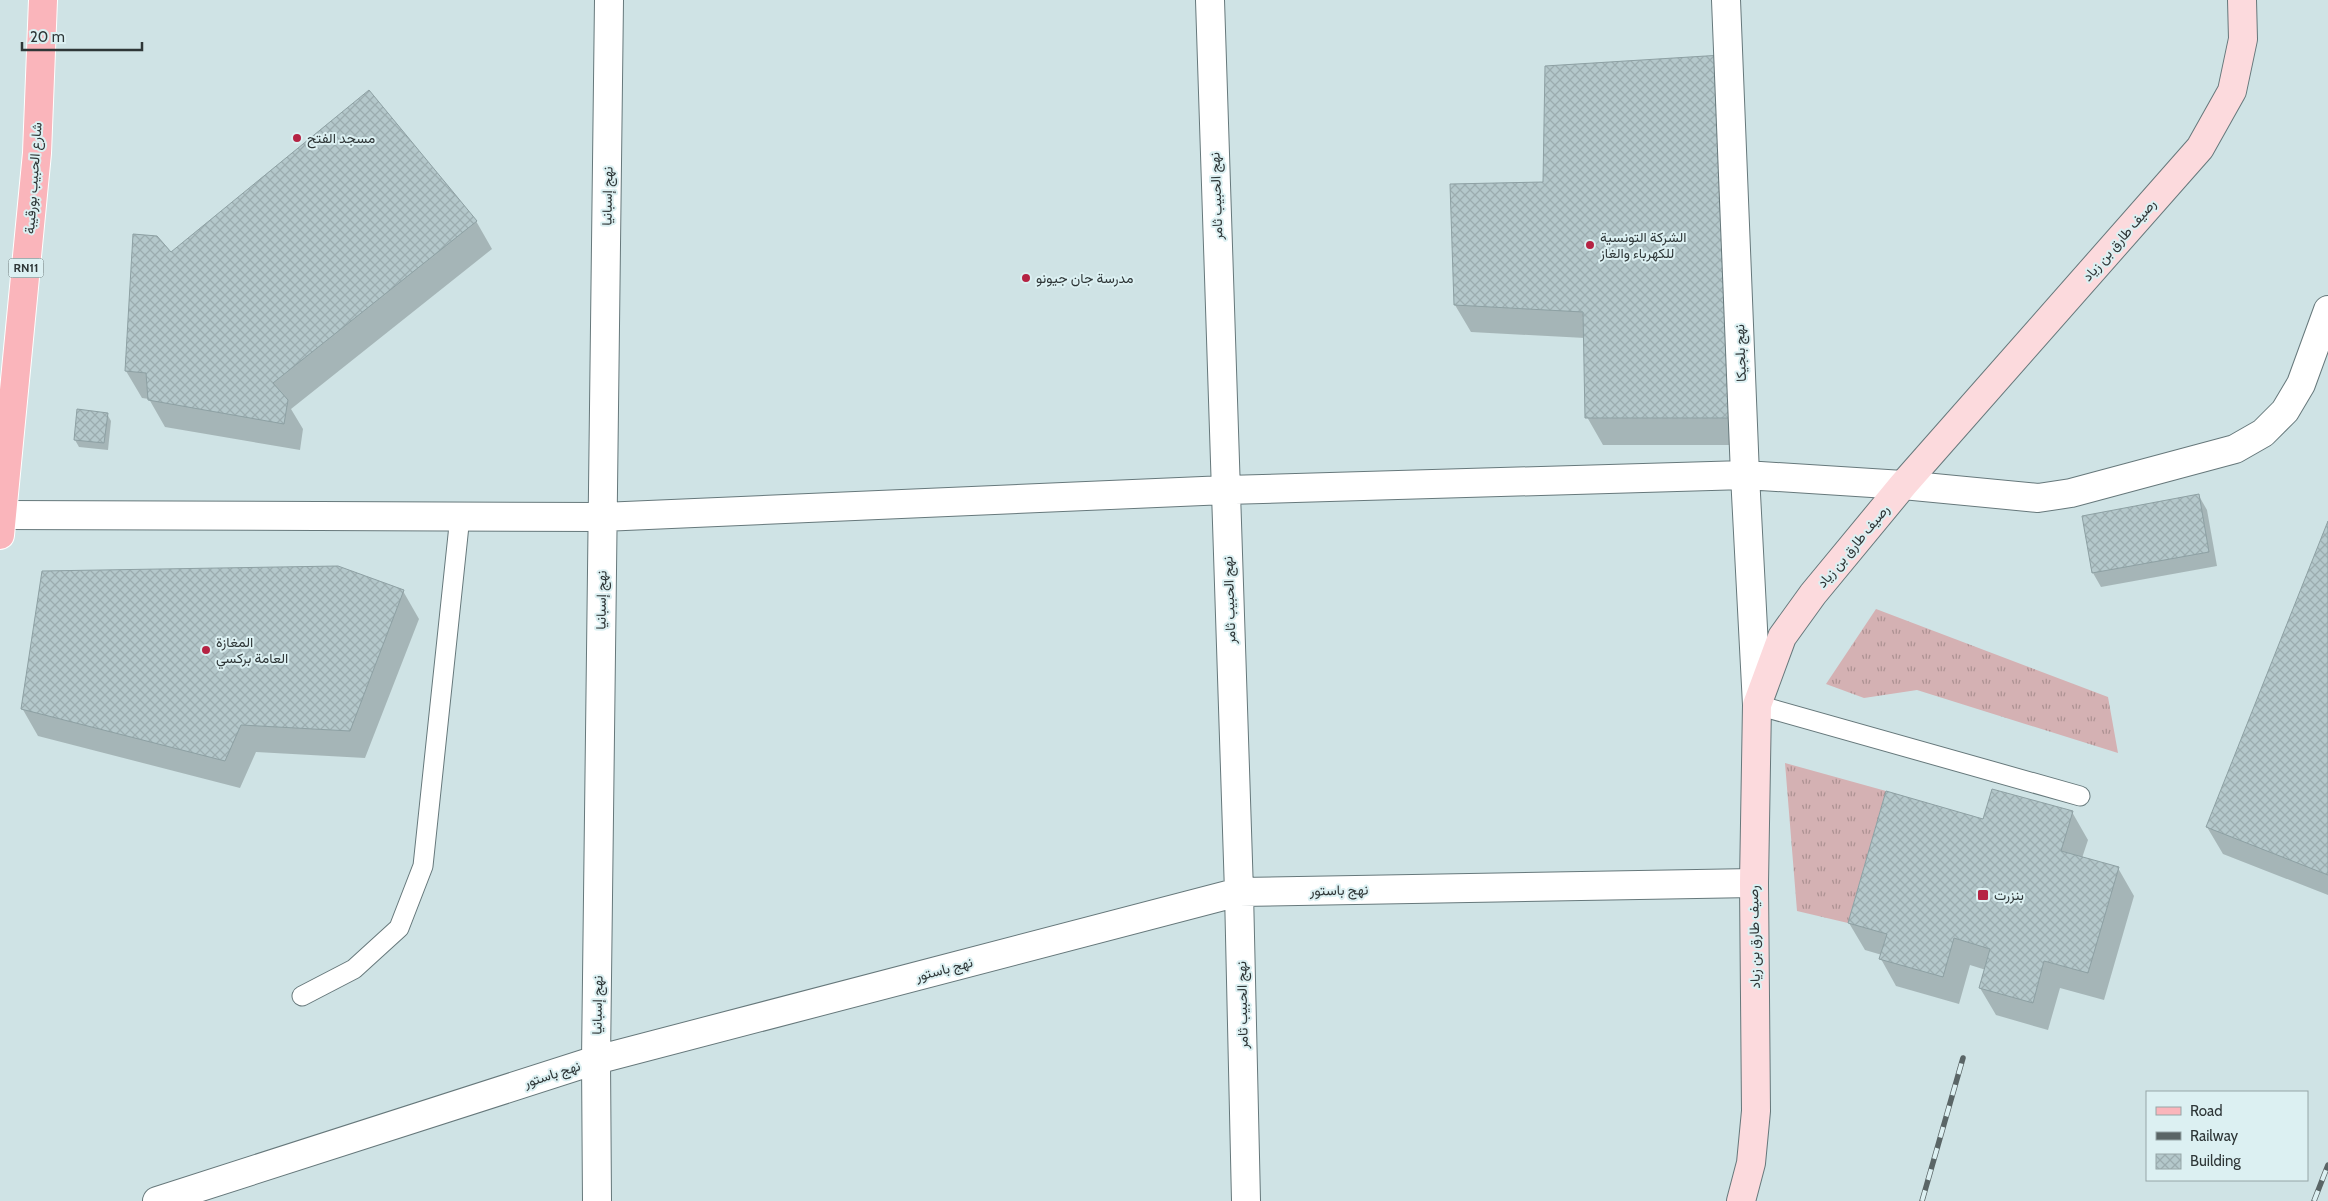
<svg xmlns="http://www.w3.org/2000/svg" width="2328" height="1201" font-family="Cabin,Vazirmatn,sans-serif">
  <style>
    .grass { fill: url(#grass-tufts) }
    .shadow { fill: #0003 }
    .building { fill: url(#building-cross-hatch); stroke: #8da0a3 }
    .lines { fill: none; stroke-linecap: round; stroke-linejoin: round }
    .lane-casing { stroke: #66787b; stroke-width: 21 }
    .street-casing { stroke: #66787b; stroke-width: 30 }
    .secondary-casing { stroke: #66787b; stroke-width: 30 }
    .primary-casing { stroke: #fff; stroke-width: 30 }
    .lane { stroke: #fff; stroke-width: 19 }
    .street { stroke: #fff; stroke-width: 28 }
    .secondary { stroke: #fcdadd; stroke-width: 28 }
    .primary { stroke: #fab5bb; stroke-width: 28 }
    .rail-casing { stroke: #5a6566; stroke-width: 5.5 }
    .rail { stroke: #dcf0f2; stroke-width: 4; stroke-dasharray: 11; stroke-linecap: butt }
    .poi-dot { fill: #b52343; stroke: #dcf0f2; stroke-width: 2 }
    .labels { text-anchor: middle; stroke-width: 4; stroke-linejoin: round; paint-order: stroke }
    .shield { fill: #dcf0f2; stroke: #626e6f; stroke-width: 1 }
    .shield-label { font-size: 12px; font-weight: bold; fill: #2e3637 }
    .poi-label { font-size: 14px; fill: #2e3637; stroke: #dcf0f2; text-anchor: start }
    .street-label { font-size: 14px; fill: #2e3637; stroke: #dcf0f2 }
  </style>
  <defs>
    <pattern id="grass-tufts" width="24" height="20" patternUnits="userSpaceOnUse" patternTransform="scale(1.25)"><rect width="24" height="20" fill="#d4b1b3"/><path d="M3 7l-1-3M5 7V3M7 7l1-3M15 17l-1-3M17 17v-4M19 17l1-3" fill="none" stroke="#ac9192"/></pattern>
    <pattern id="building-cross-hatch" width="8" height="8" patternUnits="userSpaceOnUse" patternTransform="scale(1.25)"><rect width="8" height="8" fill="#b4c8cb"/><path d="M0 0l8 8M0 8l8-8" fill="none" stroke="#9bacaf"/></pattern>
  </defs>
  <rect width="100%" height="100%" fill="#cfe3e5"/>
  <path class="grass" d="M1876 609 2108 697 2118 753 1917 690 1864 698 1826 684Z
    M1785 763 1886 791 1848 923 1797 911Z"/>
  <path class="shadow" d="M1737 84 1747 445H1603L1587 417 1585 338 1471 332 1455 305 1545 183Z
    M476 221 492 249 291 409 303 429 300 450 165 427 149 399 142 398 126 371 170 254Z
    M107 414 111 421 108 450 79 447 75 440Z
    M2199 496 2207 510 2217 566 2101 587 2093 573Z
    M2328 524V895L2223 854 2207 827Z
    M403 591 419 619 365 758 256 752 240 788 38 736 22 708Z
    M2072 812 2088 840 2082 858 2118 868 2134 896 2104 1000 2060 988 2048 1030 1996 1015 1980 988 1986 970 1970 965 1959 1004 1896 986 1881 959 1882 955 1865 950 1849 923 1984 821Z"/>
  <path class="building" d="M1722 55 1732 418H1585L1583 312 1454 305 1450 184 1543 182 1545 66Z
    M369 90 477 221 273 383 288 400 284 424 148 400 146 373 125 371 133 234 157 236 171 252Z
    M77 409 108 413 104 443 74 440Z
    M2199 494 2209 552 2092 573 2082 516Z
    M2328 521V875L2206 827Z
    M338 566 404 590 350 731 241 725 225 761 21 709 42 571Z
    M1992 789 2073 811 2061 851 2119 867 2088 973 2044 961 2033 1003 1979 988 1990 949 1954 938 1943 977 1879 959 1887 934 1848 923 1886 791 1983 819Z"/>
  <g class="lines">
    <defs>
      <path id="lane" d="M1757 705 2080 796
        M302 996 354 969 399 928 423 866 460 516"/>
      <path id="street" d="M1210 0 1239 892 1246 1201
        M1726 0 1745 475 1757 705
        M3 515 602 517 1226 490 1745 475 1903 485 2038 498 2071 493 2235 449 2263 433 2285 411 2301 384 2328 310
        M157 1201 596 1060 1239 892 1754 883
        M597 1201 596 1060 609 0"/>
      <path id="secondary" d="M1741 1201 1751 1163 1756 1111 1754 883 1757 705 1782 637 1813 594 1903 485 2200 148 2232 91 2243 39 2242 0"/>
      <path id="primary" d="M0 535 37 153 43 0"/>
    </defs>
    <use href="#lane" class="lane-casing"/>
    <use href="#street" class="street-casing"/>
    <use href="#secondary" class="secondary-casing"/>
    <use href="#primary" class="primary-casing"/>
    <use href="#lane" class="lane"/>
    <use href="#street" class="street"/>
    <use href="#secondary" class="secondary"/>
    <use href="#primary" class="primary"/>
    <defs>
      <path id="rail" d="M1922 1201 1963 1058
        M2314 1201 2328 1165"/>
    </defs>
    <use href="#rail" class="rail-casing"/>
    <use href="#rail" class="rail"/>
  </g>
  <g class="poi-dot">
    <circle cx="297" cy="138" r="5"/>
    <circle cx="1590" cy="245" r="5"/>
    <circle cx="1026" cy="278" r="5"/>
    <circle cx="206" cy="650" r="5"/>
    <rect x="1977" y="889" width="12" height="12" rx="2.5"/>
  </g>
  <g class="labels">
    <rect class="shield" x="8.5" y="258.5" width="35" height="19" rx="4"/>
    <g class="shield-label">
      <text x="26" y="272">RN11</text>
    </g>
    <g class="poi-label">
      <text x="307" y="143">مسجد الفتح</text>
      <text x="1600" y="242">الشركة التونسية<tspan x="1600" dy="16">للكهرباء والغاز</tspan></text>
      <text x="1036" y="283">مدرسة جان جيونو</text>
      <text x="216" y="647">المغازة<tspan x="216" dy="16">العامة بركسي</tspan></text>
      <text x="1994" y="900">بنزرت</text>
    </g>
    <g class="street-label">
      <text transform="translate(33 178) rotate(-86)" y="5">شارع الحبيب بورقيبة</text>
      <text transform="translate(607 196) rotate(-89)" y="5">نهج إسبانيا</text>
      <text transform="translate(1216 196) rotate(-92)" y="5">نهج الحبيب ثامر</text>
      <text transform="translate(2119 240) rotate(-49)" y="5">رصيف طارق بن زياد</text>
      <text transform="translate(1740 353) rotate(-92)" y="5">نهج بلجيكا</text>
      <text transform="translate(1853 546) rotate(-50)" y="5">رصيف طارق بن زياد</text>
      <text transform="translate(601 600) rotate(-89)" y="5">نهج إسبانيا</text>
      <text transform="translate(1229 600) rotate(-92)" y="5">نهج الحبيب ثامر</text>
      <text transform="translate(1339 890) rotate(-1)" y="5">نهج باستور</text>
      <text transform="translate(1754 937) rotate(-91)" y="5">رصيف طارق بن زياد</text>
      <text transform="translate(944 969) rotate(-15)" y="5">نهج باستور</text>
      <text transform="translate(597 1005) rotate(-89)" y="5">نهج إسبانيا</text>
      <text transform="translate(1242 1005) rotate(-91)" y="5">نهج الحبيب ثامر</text>
      <text transform="translate(552 1074) rotate(-18)" y="5">نهج باستور</text>
    </g>
  </g>
  <rect x="2146" y="1091" width="162" height="90" fill="#dcf0f2" stroke="#96a6a7"/>
  <rect x="2156" y="1107" width="25" height="8" fill="#fab5bb" stroke="#96a6a7"/>
  <text x="2190" y="1116" font-size="15" fill="#2e3637">Road</text>
  <rect x="2156" y="1132" width="25" height="8" fill="#5a6566" stroke="#96a6a7"/>
  <text x="2190" y="1141" font-size="15" fill="#2e3637">Railway</text>
  <rect x="2156" y="1154" width="25" height="15" fill="url(#building-cross-hatch)" stroke="#96a6a7"/>
  <text x="2190" y="1166" font-size="15" fill="#2e3637">Building</text>
  <path d="M22 42v8h120v-8" fill="none" stroke="#2e3637" stroke-width="2.5"/>
  <text x="30" y="42" font-size="15" fill="#2e3637" stroke="#dcf0f2" stroke-width="4" paint-order="stroke">20 m</text>
</svg>
